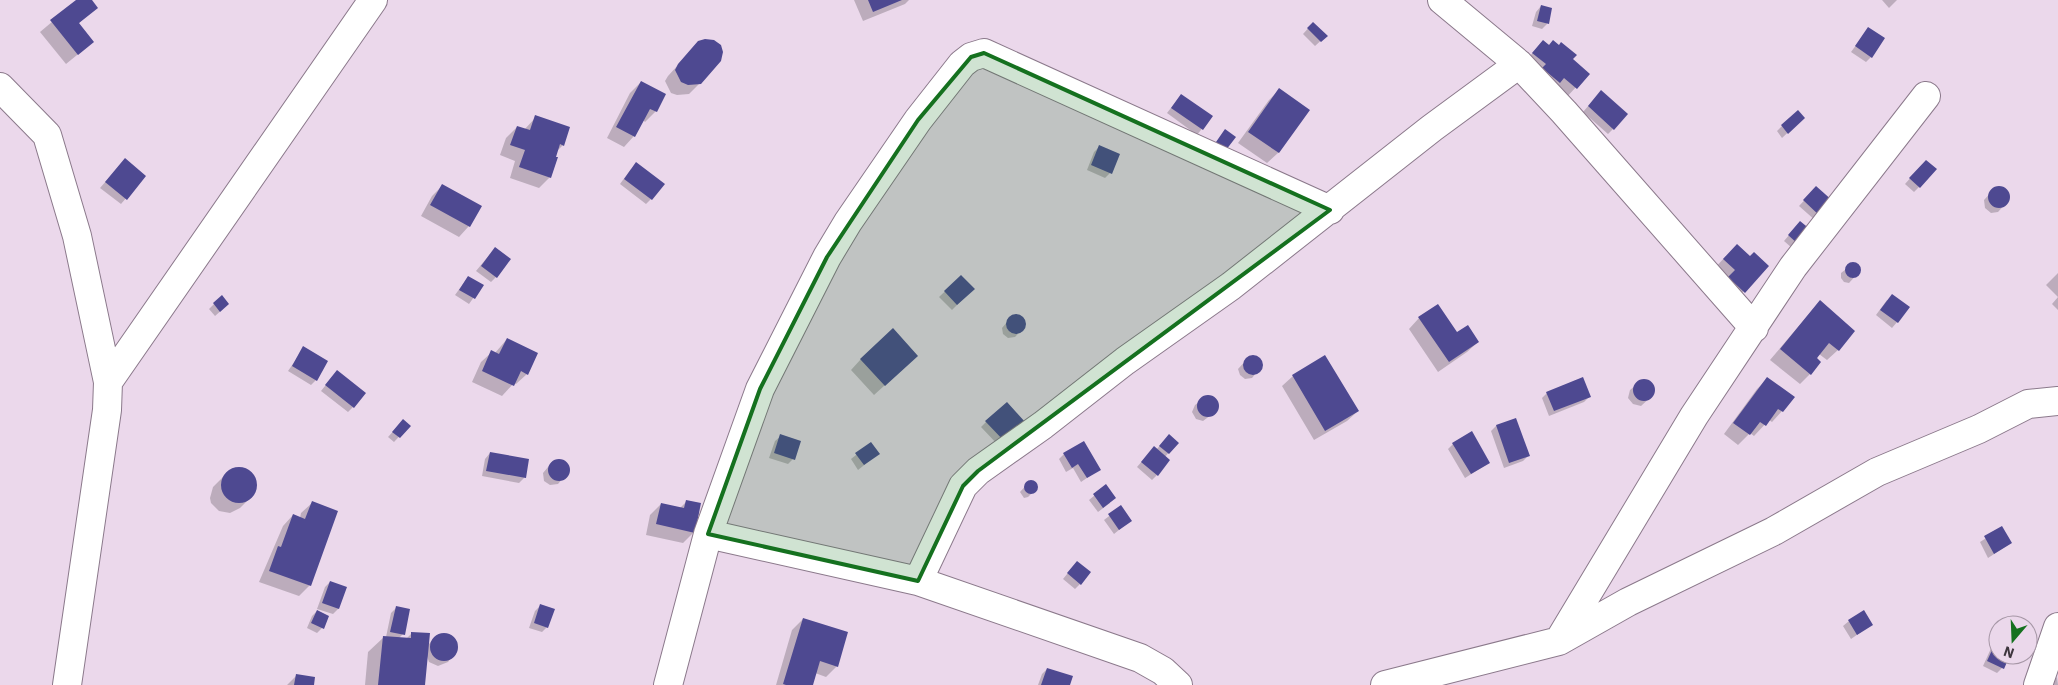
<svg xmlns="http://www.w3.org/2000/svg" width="2058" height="685" font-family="'IBM Plex Sans',sans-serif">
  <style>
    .shadow { fill: #0003 }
    .building { fill: #4e4991 }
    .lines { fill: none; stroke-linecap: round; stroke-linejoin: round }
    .minor-casing { stroke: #8b798b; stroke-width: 30 }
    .minor { stroke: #fff; stroke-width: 28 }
    .marked { fill: #15711f; fill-opacity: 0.2; stroke: #15711f; stroke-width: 4; stroke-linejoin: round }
  </style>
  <rect width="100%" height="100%" fill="#ebd8eb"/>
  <path class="shadow" d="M78 0H90L96 7 78 24 93 42 66 64 40 32Z
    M854 0H909L905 4 863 21Z
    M1882 0H1897L1889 8Z
    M1541 6 1547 24 1542 29 1532 26 1536 12Z
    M1313 23 1326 36 1315 46 1303 34Z
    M1868 29 1871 57 1866 62 1851 52Z
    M1543 41 1571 59 1588 74 1565 99 1523 64Z
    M699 42 700 83 689 94 677 95 671 93 665 81 668 76Z
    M641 82 656 111 645 122 643 120 634 136 624 147 607 138 630 93Z
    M1279 90 1308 110 1278 153 1267 163 1238 143 1269 100Z
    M1181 95 1212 116 1197 135 1167 113Z
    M1596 97 1613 129 1608 134 1583 112Z
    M536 117 563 145 556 152 550 177 539 188 510 178 515 161 500 155 506 138 517 127 524 130Z
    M1798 123 1782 138 1777 131 1782 126Z
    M1099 147 1110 173 1105 178 1087 170 1094 152Z
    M120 165 145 176 121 204 100 188Z
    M1921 166 1919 187 1914 192 1905 184Z
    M631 169 651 199 646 204 620 184Z
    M442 186 469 226 459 237 421 216 432 196Z
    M1816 188 1821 216 1816 221 1799 206Z
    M2002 188 2008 192 2009 200 1998 212 1991 213 1985 208 1984 200 1994 189Z
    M1795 228 1809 230 1792 248 1784 241Z
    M490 254 496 277 491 282 476 271Z
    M1726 256 1750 257 1768 266 1733 302 1713 270Z
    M1854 263 1859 266 1860 271 1849 283 1844 282 1841 278V273Z
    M2058 273V297L2046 285Z
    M961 276 973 289 952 310 939 297Z
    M468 277 482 286 469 304 455 295Z
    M2058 297V310L2052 304Z
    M1887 300 1909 308 1892 328 1876 315Z
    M1820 301 1838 350 1827 360 1819 354 1810 374 1800 384 1770 360Z
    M214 304 223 309 215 316 209 309Z
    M1018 315 1024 319 1025 326 1015 337 1008 338 1003 334 1002 328 1012 316Z
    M1419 318 1457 334 1478 342 1467 352 1438 372 1409 329Z
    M507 339 527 374 516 384 514 383 502 396 472 382 481 362 492 352 495 353Z
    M304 348 316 380 311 385 288 371Z
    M1255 357 1260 360 1261 367 1252 378 1245 379 1240 375 1238 369 1248 358Z
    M861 359 906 366 874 395 851 370Z
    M333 376 353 407 348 412 321 391Z
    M1293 376 1358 411 1347 421 1314 440 1282 386Z
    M1767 379 1782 411 1772 422 1769 420 1754 436 1750 433 1738 445 1724 434 1757 389Z
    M1642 380 1649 381 1654 388 1653 395 1641 406 1633 404 1628 398 1630 390Z
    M1547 393 1589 397 1584 402 1549 416 1542 398Z
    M1207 396 1214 399 1217 405 1215 412 1203 421 1196 419 1192 412 1195 405Z
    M1515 419 1528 456 1523 461 1504 468 1491 431 1496 426Z
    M986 422 1024 423 999 446 981 427Z
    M398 426H409L394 442 388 437Z
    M781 436 793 459 788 464 769 458 775 441Z
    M1164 441 1177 443 1165 457 1157 475 1152 480 1137 467 1149 453 1156 450Z
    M871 443 878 454 858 470 851 459Z
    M1453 444 1489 463 1465 478 1448 449Z
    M490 453 525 477 519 483 482 476 485 459Z
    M1064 454 1100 469 1081 482 1073 468 1066 472 1059 459Z
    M561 460 567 465 568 472 558 484 550 485 544 481 543 473 553 461Z
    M238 468 249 471 255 480 256 486 251 497 240 508 230 513 219 511 211 503 210 498 213 487 228 472Z
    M1029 482H1033L1036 484 1037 488 1028 497 1024 498 1020 492Z
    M1106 486 1110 503 1098 512 1089 500Z
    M686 502 693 533 683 543 646 535 650 515 661 504 680 508Z
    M312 503 310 585 299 596 259 582 283 526 293 515 300 518 301 513Z
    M1121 507 1130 521 1114 534 1104 520Z
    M2002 528 2011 543 1988 558 1980 542Z
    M1072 568 1080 584 1075 589 1063 579Z
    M330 582 345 588 338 609 333 614 317 609 325 587Z
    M540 606 547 627 542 632 529 628 535 611Z
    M396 608 403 634 399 638 406 639 412 633 428 645 436 637 445 634 454 638 458 648 448 662 438 666 429 662 427 656 424 685H365L368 652 384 637H386L391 613Z
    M317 611 322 628 317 633 307 628 312 616Z
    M803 619 837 666 826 677 815 673 811 685H776L792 630Z
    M1849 621 1871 625 1851 639 1843 626Z
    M1998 633V655H2008L2002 668 1997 673 1983 666Z
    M1047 669 1069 685H1038L1042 674Z
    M297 675 312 685H287Z
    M2057 677 2058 685H2051L2052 682Z"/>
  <path class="building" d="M76 0H92L98 8 79 23 94 42 78 55 50 20Z
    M868 0H902L873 12Z
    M1541 5 1552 8 1549 24 1537 21Z
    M1313 22 1328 36 1321 42 1307 28Z
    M1868 27 1885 38 1872 58 1855 46Z
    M705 39 714 40 721 45 723 52 721 61 701 84 688 85 681 82 675 70 678 64 698 41Z
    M1543 40 1549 45 1553 40 1559 45 1561 42 1577 55 1573 59 1590 74 1577 89 1564 78 1560 83 1542 68 1546 64 1532 53Z
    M641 81 666 94 657 112 650 109 635 137 616 127Z
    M1279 88 1310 110 1279 153 1248 132Z
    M1601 90 1628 114 1614 130 1588 106Z
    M1181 94 1213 116 1203 130 1171 108Z
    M1798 110 1805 118 1788 134 1781 125Z
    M535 115 570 127 564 146 560 144 556 157H558L551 178 519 167 525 150 510 145 517 126 530 130Z
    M1225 129 1236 137 1226 150 1216 142Z
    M1099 145 1120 154 1112 174 1091 165Z
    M125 158 146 176 127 200 105 182Z
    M1926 160 1937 169 1920 188 1909 178Z
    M636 162 665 184 652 200 624 179Z
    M442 184 482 206 470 227 430 205Z
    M1988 197a11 11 0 1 1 22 0a11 11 0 1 1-22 0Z
    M1816 186 1834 202 1821 217 1803 200Z
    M1800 221 1811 230 1798 244 1788 235Z
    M1737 244 1750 256 1754 252 1769 266 1745 293 1728 277 1735 270 1723 259Z
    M495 247 511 259 497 278 481 266Z
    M1845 270a8 8 0 1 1 16 0a8 8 0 1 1-16 0Z
    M961 275 975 289 957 305 944 291Z
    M468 276 484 285 475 299 459 290Z
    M1892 294 1910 307 1898 323 1880 310Z
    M222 295 229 304 220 312 213 303Z
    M1820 300 1855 331 1839 351 1829 343 1817 358 1821 362 1811 375 1780 349Z
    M1438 304 1457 332 1468 325 1479 342 1449 362 1418 317Z
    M1006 324a10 10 0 1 1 20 0a10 10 0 1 1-20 0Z
    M893 328 918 356 885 386 860 359Z
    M507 338 538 353 528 375 521 371 514 386 482 371 491 350 499 354Z
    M303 346 328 361 317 381 292 366Z
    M1325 355 1359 411 1325 431 1292 375Z
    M1243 365a10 10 0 1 1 20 0a10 10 0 1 1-20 0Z
    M337 370 366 393 354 408 325 385Z
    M1583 377 1591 397 1554 411 1546 392Z
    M1767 377 1795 397 1783 412 1778 409 1766 426 1760 422 1750 435 1733 423Z
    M1633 390a11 11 0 1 1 22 0a11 11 0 1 1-22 0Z
    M1197 406a11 11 0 1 1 22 0a11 11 0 1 1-22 0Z
    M1007 402 1026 423 1005 442 985 421Z
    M1516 418 1530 456 1509 463 1496 425Z
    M403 419 411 426 400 438 392 432Z
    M1472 431 1490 463 1471 474 1452 443Z
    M780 434 801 441 795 460 774 453Z
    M1169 434 1179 443 1169 454 1159 446Z
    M1084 441 1101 470 1087 478 1078 464 1072 468 1063 453Z
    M871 442 880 454 864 465 855 453Z
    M1154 446 1170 460 1158 476 1141 462Z
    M490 452 529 459 526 478 486 471Z
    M548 470a11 11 0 1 1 22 0a11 11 0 1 1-22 0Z
    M221 485a18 18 0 1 1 36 0a18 18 0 1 1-36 0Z
    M1024 487a7 7 0 1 1 14 0a7 7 0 1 1-14 0Z
    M1106 484 1116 498 1103 508 1093 494Z
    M686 500 701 503 695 533 656 524 661 503 684 508Z
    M312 501 338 511 311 586 269 571 278 546 281 547 293 514 305 519Z
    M1121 505 1132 521 1119 530 1108 514Z
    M2002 526 2012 543 1994 554 1984 536Z
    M1077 561 1091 572 1081 585 1067 573Z
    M330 581 347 587 339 609 322 603Z
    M540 604 555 609 548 628 534 623Z
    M396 606 410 609 405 635 390 632Z
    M317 610 329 616 324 629 311 623Z
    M1864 610 1873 625 1857 635 1848 620Z
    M803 618 848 632 838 667 820 661 813 685H786L783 684Z
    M411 632 430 633 425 685H378L383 636 411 638Z
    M430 647a14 14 0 1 1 28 0a14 14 0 1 1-28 0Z
    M1998 637V655H2010L2004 669 1987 661Z
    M1047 668 1073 676 1070 685H1041Z
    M296 674 315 677 314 685H294Z"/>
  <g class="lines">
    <defs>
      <path id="minor" d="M1442 0 1519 64 1564 112 1754 328
        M0 87 47 135 77 236 108 382 107 410 67 685
        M108 382 373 0
        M708 534 918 581 1140 658 1163 671 1178 685
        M918 581 963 486 978 471 1043 425 1125 361 1231 286 1432 128 1519 64
        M1560 639 1694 416 1793 267 1926 96
        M668 685 708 534 760 389 827 257 848 222 918 120 962 64 971 57 984 53 1330 210
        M1385 685 1559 641 1628 602 1774 531 1877 472 1979 429 2028 404 2058 401
        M2038 685 2058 627"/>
    </defs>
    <use href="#minor" class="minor-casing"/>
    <use href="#minor" class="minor"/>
  </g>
  <path class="marked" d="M984 53 1330 210 978 471 963 486 918 581 708 534 760 389 827 257 918 120 971 57Z"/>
  <g transform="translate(2013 640) rotate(199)"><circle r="24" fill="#ebd8eb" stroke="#a697a6"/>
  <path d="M0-4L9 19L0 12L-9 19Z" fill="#15711f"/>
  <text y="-8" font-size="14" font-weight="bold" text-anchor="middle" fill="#3e363e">N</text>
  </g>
</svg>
